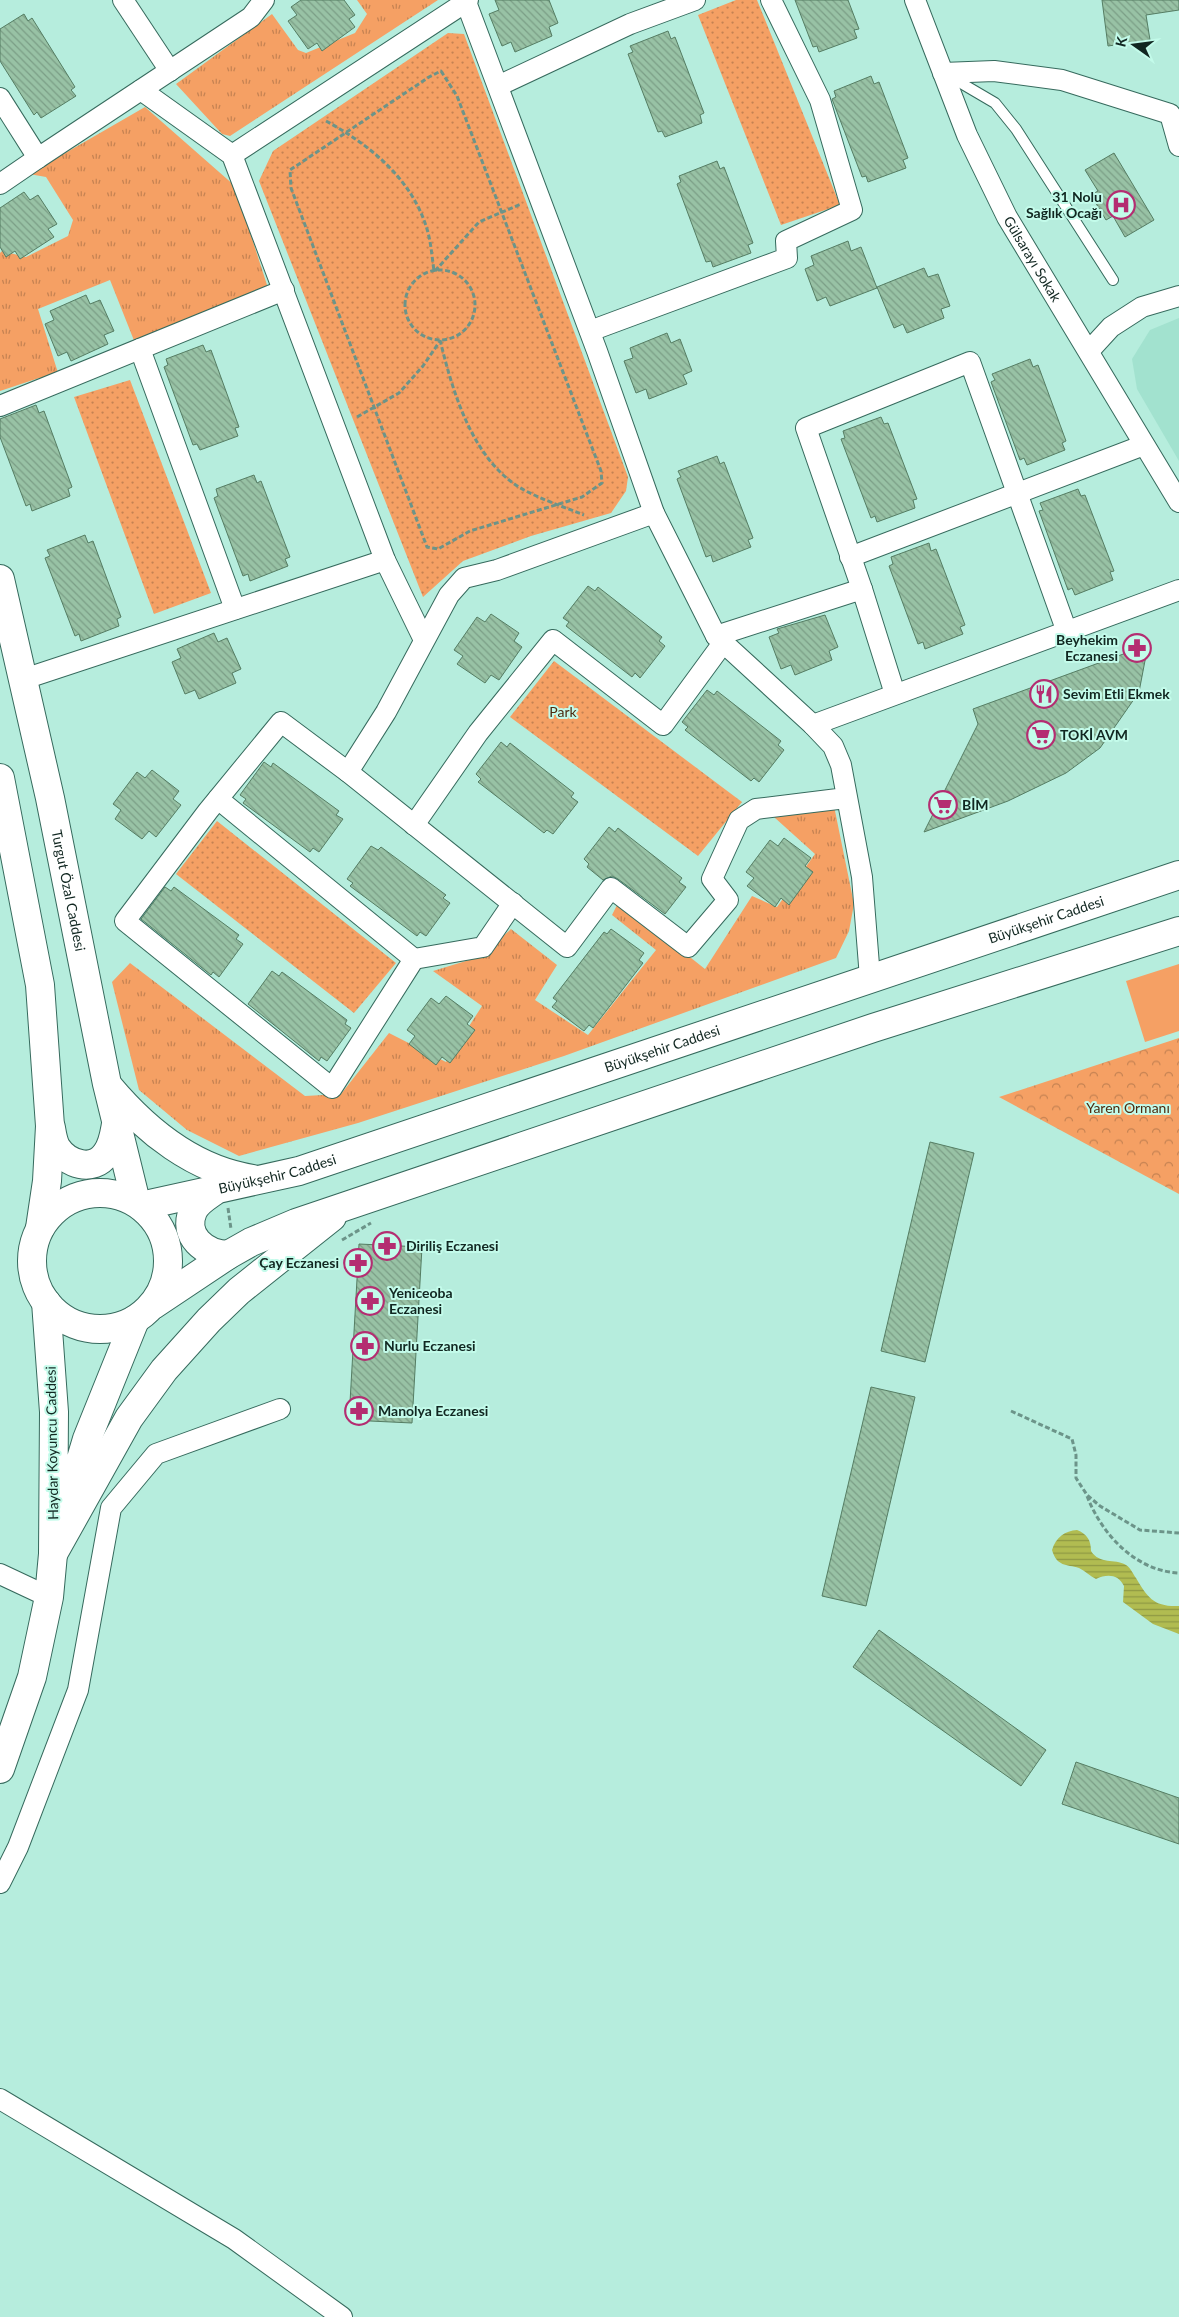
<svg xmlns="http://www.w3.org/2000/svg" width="1179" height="2317" font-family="Lato,sans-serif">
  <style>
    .built { fill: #a2e2cf }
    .grass { fill: url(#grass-tufts) }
    .forest { fill: url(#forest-crowns) }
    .park { fill: url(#park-dots) }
    .pitch { fill: #f5a064 }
    .water { fill: url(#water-rules) }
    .building { fill: url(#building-back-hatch); stroke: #557d63 }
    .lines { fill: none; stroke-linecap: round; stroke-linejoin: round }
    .lane-casing { stroke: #366a5d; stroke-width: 12 }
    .street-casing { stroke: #366a5d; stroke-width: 22 }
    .secondary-casing { stroke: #366a5d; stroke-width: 30 }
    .primary-casing { stroke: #366a5d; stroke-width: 30 }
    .path { stroke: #6c9489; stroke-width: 3; stroke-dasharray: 5 2.5; stroke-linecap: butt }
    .lane { stroke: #fff; stroke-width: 10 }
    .street { stroke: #fff; stroke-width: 20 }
    .secondary { stroke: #fff; stroke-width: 28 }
    .primary { stroke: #fff; stroke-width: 28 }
    .labels { text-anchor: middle; stroke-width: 4; stroke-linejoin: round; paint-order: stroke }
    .poi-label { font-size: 14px; font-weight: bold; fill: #112721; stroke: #c3fbea; text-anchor: start }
    .street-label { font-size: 14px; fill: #112721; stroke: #c3fbea }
    .park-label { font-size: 14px; fill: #4d2a0f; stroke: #c3fbea }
  </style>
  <defs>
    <pattern id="grass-tufts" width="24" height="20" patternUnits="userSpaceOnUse" patternTransform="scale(1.25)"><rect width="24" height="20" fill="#f5a064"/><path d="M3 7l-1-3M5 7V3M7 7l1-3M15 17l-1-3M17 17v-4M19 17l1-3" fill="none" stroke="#c58252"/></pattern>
    <pattern id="forest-crowns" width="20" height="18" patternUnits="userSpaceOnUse" patternTransform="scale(1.25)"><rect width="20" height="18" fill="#f5a064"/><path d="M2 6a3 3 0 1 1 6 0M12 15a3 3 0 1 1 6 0" fill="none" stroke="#c58252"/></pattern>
    <pattern id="park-dots" width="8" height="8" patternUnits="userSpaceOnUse" patternTransform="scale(1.25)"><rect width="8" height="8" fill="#f5a064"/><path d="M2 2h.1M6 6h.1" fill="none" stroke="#c58252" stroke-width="1.8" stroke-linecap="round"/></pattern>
    <pattern id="water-rules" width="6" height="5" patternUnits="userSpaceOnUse" patternTransform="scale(1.25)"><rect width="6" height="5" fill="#b1bc51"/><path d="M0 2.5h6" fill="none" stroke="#8f9943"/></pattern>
    <pattern id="building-back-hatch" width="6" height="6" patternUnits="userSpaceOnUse" patternTransform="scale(1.25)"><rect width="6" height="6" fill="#98c2a5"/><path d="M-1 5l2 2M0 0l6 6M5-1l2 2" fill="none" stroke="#7b9e86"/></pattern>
  </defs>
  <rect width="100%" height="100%" fill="#b6eddd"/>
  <path class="built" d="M1179 318V461L1137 389 1132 359 1150 330Z"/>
  <path class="grass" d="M357 0H438L230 136 222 134 176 84 272 14 298 50 306 53 355 33 367 14Z
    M145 107 235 186 268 288 135 343 110 280 38 309 59 376 39 378 0 391V253L2 251 26 257 68 236 73 220 46 177 29 174Z
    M834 806 854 904 849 931 836 958 564 1056 358 1123 239 1156 187 1130 139 1090 112 982 130 963 305 1096 341 1094 389 1033 446 1062 482 1006 433 971 479 957 511 929 557 965 535 1000 588 1035 656 950 612 915 619 901 705 969 752 896 777 907 815 854 774 817Z"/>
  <path class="forest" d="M1179 1038V1194L999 1097Z"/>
  <path class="park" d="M736 0H757L840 205 781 225 698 15Z
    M448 33 464 34 628 477 626 491 611 513 531 536 463 561 423 597 259 181 273 151Z
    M130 380 211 593 154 614 74 397Z
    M554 661 742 802 698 856 510 717Z
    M217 821 396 963 354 1013 176 874Z"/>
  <path class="pitch" d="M1179 964V1031L1145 1042 1126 981Z"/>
  <path class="water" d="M1077 1530C1087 1534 1091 1540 1091 1551 1100 1565 1114 1558 1126 1565 1131 1568 1133 1574 1136 1578 1148 1598 1154 1607 1179 1606V1634L1153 1624 1123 1602 1124 1586C1118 1574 1107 1574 1096 1579 1090 1576 1085 1571 1079 1568 1066 1564 1057 1567 1052 1550 1056 1537 1065 1531 1077 1530Z"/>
  <path class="building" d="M301 0H344L355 15 349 19 355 27 322 51 317 43 308 49 288 21 297 15 291 7Z
    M495 0H549L558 23 549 27 552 36 515 52 511 42 502 46 489 14 499 10Z
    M795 0H848L859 29 854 30 857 38 819 52 817 46 813 47Z
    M1102 0H1179V10L1146 15 1150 40 1108 46Z
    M24 14 28 21 32 18 75 87 71 90 76 96 41 118 37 112 34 115 0 61V29Z
    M668 31 671 39 675 37 704 113 700 115 702 123 665 137 662 131 658 132 628 54 633 52 630 46Z
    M871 76 874 84 879 82 908 158 903 160 906 168 868 182 866 176 862 177 832 99 836 97 834 91Z
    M1114 153 1154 220 1125 237 1113 216 1106 220 1091 195 1098 191 1085 170Z
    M717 161 720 169 724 167 753 243 748 245 751 253 713 267 711 261 706 262 677 184 681 182 679 176Z
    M24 192 30 200 38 195 57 224 48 229 54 237 20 259 15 251 6 257 0 247V208Z
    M848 241 851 251 861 247 877 288 830 306 826 297 817 301 805 269 814 265 811 256Z
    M924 268 928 277 938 274 950 306 941 309 944 318 907 333 903 324 894 328 877 287Z
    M86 295 90 304 100 300 114 331 104 335 108 344 71 361 67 352 58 356 45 324 54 320 50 311Z
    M667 333 671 343 680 339 692 371 683 375 687 384 649 399 646 389 636 393 624 361 633 358 630 348Z
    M203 345 206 352 211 350 239 427 235 428 238 436 200 450 197 444 193 445 164 367 168 365 166 359Z
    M1030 359 1033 367 1038 365 1066 441 1062 443 1065 450 1027 465 1024 458 1020 460 991 382 995 380 992 374Z
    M36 405 39 413 44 411 72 487 68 489 70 496 32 511 30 504 26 506 0 437V419Z
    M881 417 884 424 888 423 917 499 913 500 915 508 877 522 875 516 871 518 841 439 845 438 843 431Z
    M717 456 720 464 724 462 753 538 748 540 751 547 713 562 711 555 706 557 677 479 681 477 678 471Z
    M254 475 257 483 261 481 290 557 285 559 288 566 250 581 248 574 243 576 214 498 218 496 216 489Z
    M1078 489 1081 496 1085 495 1114 571 1110 572 1113 580 1075 595 1072 588 1068 590 1039 511 1043 510 1040 503Z
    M85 535 88 543 93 541 121 617 117 619 119 626 81 641 79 634 75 636 45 558 50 556 47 550Z
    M929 543 931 551 936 549 965 625 960 627 963 634 925 649 923 642 918 644 889 566 893 564 891 557Z
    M588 586 595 591 598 587 662 637 659 641 665 646 640 678 635 673 632 677 566 626 569 622 563 618Z
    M491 614 519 633 514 641 522 647 499 680 491 675 485 683 457 664 463 656 454 650 477 617 485 622Z
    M825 615 838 647 829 651 832 660 795 675 791 665 781 669 769 637 779 633 777 629Z
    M214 633 218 642 227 638 241 669 232 673 236 683 199 699 195 690 185 694 172 662 181 658 177 649Z
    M1148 645 1139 692 1100 748 1066 773 1008 801 924 832 978 724 973 709Z
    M707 690 714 695 717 691 781 741 778 745 784 750 759 782 754 778 751 781 685 730 688 727 682 722Z
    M501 742 507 747 510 743 574 793 571 797 578 802 553 834 547 830 544 833 478 782 481 779 476 774Z
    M264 762 271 767 273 763 339 811 336 815 343 819 319 852 313 848 310 852 243 803 246 799 240 795Z
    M152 770 179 791 173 799 181 805 156 837 149 831 142 839 115 819 121 810 113 804 137 772 145 778Z
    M609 827 615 832 618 828 682 878 679 882 686 887 665 914 618 879 612 876 603 880 587 867 589 864 584 859Z
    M784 838 811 858 805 866 813 872 789 905 781 898 775 907 747 886 754 878 746 872 770 840 778 846Z
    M371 846 378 850 381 847 446 895 443 898 450 903 426 936 420 932 417 936 350 886 353 883 347 879Z
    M165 887 171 891 174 887 239 935 236 939 243 944 219 977 213 972 211 975 141 919Z
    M611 929 644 953 639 960 643 963 593 1028 589 1025 584 1031 552 1007 557 1001 553 998 604 932 607 934Z
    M272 971 279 976 282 972 347 1020 345 1024 351 1028 327 1061 321 1057 319 1061 248 1004Z
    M446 996 473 1016 467 1024 475 1030 450 1063 442 1057 436 1065 409 1044 415 1036 407 1030 431 998 439 1004Z
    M930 1142 974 1153 925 1362 881 1351Z
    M359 1244 422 1247 412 1423 349 1420Z
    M871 1387 915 1397 866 1606 822 1596Z
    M879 1630 1046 1750 1021 1786 853 1667Z
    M1076 1762 1179 1798V1844L1062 1804Z"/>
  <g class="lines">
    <defs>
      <path id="lane" d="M949 76 995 103 1016 129 1113 280"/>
      <g id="street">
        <path d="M123 0 170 71"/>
        <path d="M468 0 466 2 597 351 654 513"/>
        <path id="s1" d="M915 0 967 135 1007 217 1179 502"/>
        <path d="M943 73 994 71 1062 80 1170 114 1179 146"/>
        <path d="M498 86 630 24 695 0"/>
        <path d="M141 90 232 155 385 560 424 640"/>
        <path d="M0 98 38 158 251 17 264 0"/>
        <path d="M232 155 466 2"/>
        <path d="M0 184 38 158"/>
        <path d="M590 331 787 258 786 241 852 210 820 100 771 0"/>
        <path d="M140 349 235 609"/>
        <path d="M1089 351 1111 327 1142 307 1179 296"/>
        <path d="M0 406 284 290"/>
        <path d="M850 557 1144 445"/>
        <path d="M862 589 806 428 970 362 1067 632"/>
        <path d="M716 636 862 589 895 694"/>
        <path d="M24 679 385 560"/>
        <path d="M813 725 1179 590"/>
        <path d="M348 772 281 722 208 811 125 921 332 1088 414 959 483 947 513 903"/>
        <path d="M846 798 756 809 739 820 712 879 728 900 688 947 611 888 567 947 348 772 386 712 449 595 464 578 497 570 654 513 716 636 813 725 833 746 841 765 862 877 870 978"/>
        <path d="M218 799 414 959"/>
        <path d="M414 825 478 733 553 640 663 725 723 643"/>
        <path d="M0 1574 49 1597"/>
        <path d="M0 1883 18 1847 78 1690 111 1508 156 1454 280 1409"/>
        <path d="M0 2099 234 2239 342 2317"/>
      </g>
      <path id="secondary" d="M63 1519 87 1439 135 1320
        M0 1769 32 1677 49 1597 53 1554 54 1412 46 1302"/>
      <g id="primary">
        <path id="s2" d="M0 579 50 798 107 1084 136 1202"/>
        <path d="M0 778 40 985 50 1126 47 1181 40 1228"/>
        <path d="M109 1087C146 1131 195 1170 253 1179"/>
        <path d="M51 1128C52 1134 53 1141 56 1147 67 1164 93 1173 106 1154 113 1145 114 1135 116 1124"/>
        <path d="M213 1192C206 1197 197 1202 193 1211 182 1236 205 1254 228 1255"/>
        <circle cx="100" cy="1261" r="68"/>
        <path id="s3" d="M141 1206 299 1171 1179 875"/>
        <path d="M153 1305 228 1255 251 1242 296 1223 873 1028 1179 931"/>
        <path d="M53 1554 129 1418 164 1370 209 1320 239 1291 332 1217"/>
      </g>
    </defs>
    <use href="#lane" class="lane-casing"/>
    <use href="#street" class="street-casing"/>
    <use href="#secondary" class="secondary-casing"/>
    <use href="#primary" class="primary-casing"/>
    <path class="path" d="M441 71 457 96 601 471 602 483 582 497 470 531 438 549 427 547 291 188 290 170 429 77Z
      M326 121C370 145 412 179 427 229 431 242 432 257 434 271
      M405 305a35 35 0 1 1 70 0a35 35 0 1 1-70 0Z
      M435 271 479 222 521 204
      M440 340C453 393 473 462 524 490 543 500 564 507 584 515
      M357 417 399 393 423 366 440 341
      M228 1208 231 1229
      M342 1240 371 1223
      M1011 1411 1072 1439 1076 1455V1478L1087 1495 1100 1506 1140 1530 1179 1533
      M1087 1496C1102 1535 1136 1571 1179 1573"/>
    <use href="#lane" class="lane"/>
    <use href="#street" class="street"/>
    <use href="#secondary" class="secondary"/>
    <use href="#primary" class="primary"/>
  </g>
  <defs>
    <symbol id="hospital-ring" viewBox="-11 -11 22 22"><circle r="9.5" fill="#c3fbea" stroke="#b42d71" stroke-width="1.5"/><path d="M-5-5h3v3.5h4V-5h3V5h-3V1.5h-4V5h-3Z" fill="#b42d71"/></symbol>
    <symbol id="pharmacy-ring" viewBox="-11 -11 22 22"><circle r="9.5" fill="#c3fbea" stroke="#b42d71" stroke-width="1.5"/><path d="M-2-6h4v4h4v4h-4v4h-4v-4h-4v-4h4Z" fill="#b42d71"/></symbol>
    <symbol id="restaurant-ring" viewBox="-11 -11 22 22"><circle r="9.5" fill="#c3fbea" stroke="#b42d71" stroke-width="1.5"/><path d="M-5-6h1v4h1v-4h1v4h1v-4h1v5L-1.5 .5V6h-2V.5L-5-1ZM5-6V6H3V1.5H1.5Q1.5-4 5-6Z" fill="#b42d71"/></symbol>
    <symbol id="supermarket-ring" viewBox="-11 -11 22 22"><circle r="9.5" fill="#c3fbea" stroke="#b42d71" stroke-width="1.5"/><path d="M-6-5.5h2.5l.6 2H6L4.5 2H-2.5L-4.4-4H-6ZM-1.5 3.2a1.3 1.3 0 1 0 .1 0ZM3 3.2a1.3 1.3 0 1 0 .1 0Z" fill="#b42d71"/></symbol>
  </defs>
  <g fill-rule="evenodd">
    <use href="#hospital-ring" x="1105" y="189" width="32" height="32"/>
    <use href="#pharmacy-ring" x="1121" y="632" width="32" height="32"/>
    <use href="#restaurant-ring" x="1028" y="678" width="32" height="32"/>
    <use href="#supermarket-ring" x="1025" y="719" width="32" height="32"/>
    <use href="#supermarket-ring" x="927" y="789" width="32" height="32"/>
    <use href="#pharmacy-ring" x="371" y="1230" width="32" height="32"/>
    <use href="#pharmacy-ring" x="342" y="1247" width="32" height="32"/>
    <use href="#pharmacy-ring" x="354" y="1285" width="32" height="32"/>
    <use href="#pharmacy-ring" x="349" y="1330" width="32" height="32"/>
    <use href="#pharmacy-ring" x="343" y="1395" width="32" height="32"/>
  </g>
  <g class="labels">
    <g class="poi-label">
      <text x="1102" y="202" text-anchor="end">31 Nolu<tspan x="1102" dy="16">Sağlık Ocağı</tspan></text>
      <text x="1118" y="645" text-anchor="end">Beyhekim<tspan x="1118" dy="16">Eczanesi</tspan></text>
      <text x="1063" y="699">Sevim Etli Ekmek</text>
      <text x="1060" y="740">TOKİ AVM</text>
      <text x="962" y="810">BİM</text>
      <text x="406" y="1251">Diriliş Eczanesi</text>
      <text x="339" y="1268" text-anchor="end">Çay Eczanesi</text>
      <text x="389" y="1298">Yeniceoba<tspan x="389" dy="16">Eczanesi</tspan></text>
      <text x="384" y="1351">Nurlu Eczanesi</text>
      <text x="378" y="1416">Manolya Eczanesi</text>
    </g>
    <g class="street-label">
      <text dy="5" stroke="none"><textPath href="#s1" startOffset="285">Gülsarayı Sokak</textPath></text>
      <text dy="5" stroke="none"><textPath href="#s2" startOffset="319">Turgut Özal Caddesi</textPath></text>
      <text dy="5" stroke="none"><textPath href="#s3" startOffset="950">Büyükşehir Caddesi</textPath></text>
      <text dy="5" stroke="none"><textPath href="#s3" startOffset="545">Büyükşehir Caddesi</textPath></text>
      <text dy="5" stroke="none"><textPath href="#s3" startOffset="140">Büyükşehir Caddesi</textPath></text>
      <text transform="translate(52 1443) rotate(-91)" y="5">Haydar Koyuncu Caddesi</text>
    </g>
    <g class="park-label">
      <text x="563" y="717">Park</text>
      <text x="1128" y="1113">Yaren Ormanı</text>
    </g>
  </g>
  <g transform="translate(1134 45) rotate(284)" stroke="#c3fbea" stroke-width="4" paint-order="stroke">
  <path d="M0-4L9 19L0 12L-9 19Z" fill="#112721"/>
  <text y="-8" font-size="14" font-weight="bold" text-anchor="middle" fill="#112721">K</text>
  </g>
</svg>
